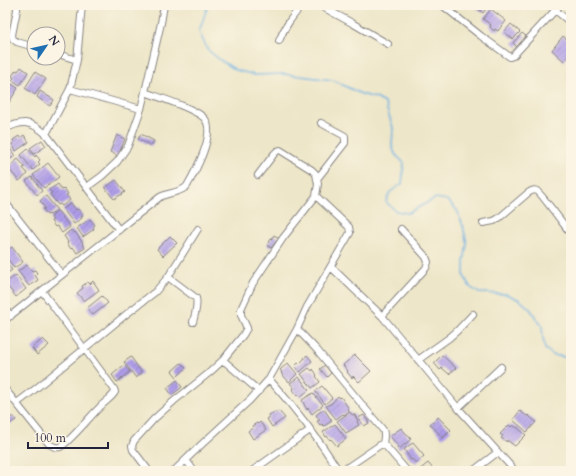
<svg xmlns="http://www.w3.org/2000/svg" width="576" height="476" font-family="Cardo,serif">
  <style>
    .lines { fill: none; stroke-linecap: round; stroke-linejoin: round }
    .stream { stroke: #6eb1e3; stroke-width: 1.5 }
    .building { fill: url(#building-hatch) }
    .minor-casing { stroke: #888482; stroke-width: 8 }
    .minor { stroke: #fff; stroke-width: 6 }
  </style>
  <defs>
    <pattern id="building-hatch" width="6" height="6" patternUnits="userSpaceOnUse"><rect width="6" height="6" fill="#af9de9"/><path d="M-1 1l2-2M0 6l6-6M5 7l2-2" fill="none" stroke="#8e80be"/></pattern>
  </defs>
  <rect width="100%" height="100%" fill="#fcf5e5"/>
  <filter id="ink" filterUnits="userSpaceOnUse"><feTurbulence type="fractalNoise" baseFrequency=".025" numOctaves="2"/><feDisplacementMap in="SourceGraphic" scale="8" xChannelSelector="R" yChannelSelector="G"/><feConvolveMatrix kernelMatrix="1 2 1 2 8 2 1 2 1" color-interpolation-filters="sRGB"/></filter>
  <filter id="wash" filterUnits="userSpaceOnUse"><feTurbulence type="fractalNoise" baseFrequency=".012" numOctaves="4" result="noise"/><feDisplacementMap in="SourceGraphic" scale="16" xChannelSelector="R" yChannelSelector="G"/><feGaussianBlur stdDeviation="0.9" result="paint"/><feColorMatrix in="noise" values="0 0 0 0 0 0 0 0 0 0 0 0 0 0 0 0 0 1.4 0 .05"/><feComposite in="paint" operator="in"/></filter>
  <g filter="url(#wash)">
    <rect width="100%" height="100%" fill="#ede6c8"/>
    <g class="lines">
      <path class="stream" d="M208 5 199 32 208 50 220 60 236 70 255 75 284 74 333 80 361 94 376 98 385 103 393 128 392 146 395 154 404 163 402 184 390 192 386 202 396 211 408 213 436 198 447 200 457 210 463 226 467 244 464 262V276L470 287 479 293 506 294 520 300 530 309 542 326 543 338 545 349 553 355 571 358"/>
    </g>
    <g id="blocks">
      <path class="building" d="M473 5H485L487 7 483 13Z
        M491 9 506 21 498 31 495 29 494 31 490 27 491 25 483 19Z
        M511 24 520 32 513 39 504 32Z
        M522 33 526 36 517 47 513 43Z
        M563 36 570 42 568 44 571 46V53L564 61 552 50Z
        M21 67 28 72 20 85 12 80 14 78 12 76 16 70 18 71Z
        M35 72 46 79 35 95 25 88Z
        M10 83 18 88 8 104 5 102V86L7 84 9 85Z
        M40 91 54 100 50 106 37 97Z
        M141 134 154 141 151 146 138 139Z
        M24 135 29 142 16 151 12 144 14 142 13 140 19 136 20 138Z
        M117 135 125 139 118 156 110 152Z
        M42 140 46 146 34 154 30 148Z
        M5 141 15 156 7 161 5 158Z
        M28 149 35 157 36 155 40 160 38 162 40 164 33 170 21 155Z
        M18 159 25 167 23 168 28 174 19 181 8 168Z
        M48 163 59 177 44 188 33 175Z
        M32 177 42 191 37 195 26 181Z
        M116 180 125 192 114 199 105 188Z
        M58 184 62 190 64 188 68 194 66 195 70 200 62 206 60 204 58 205 50 194 52 193 49 190Z
        M46 196 57 210 50 215 49 214 47 215 43 209 45 208 40 201Z
        M71 203 76 210 78 209 83 216 81 217 82 218 74 224 63 209Z
        M58 211 70 227 62 233 57 226 55 227 51 221 53 220 51 217Z
        M90 219 95 225 93 227 94 229 83 237 77 228Z
        M71 230 74 233 75 232 83 243 82 244 85 248 77 253 73 247 71 249 67 243 68 242 64 236Z
        M274 235 279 238 271 248 267 245Z
        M170 236 177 243 163 256 157 249Z
        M12 247 23 262 14 268 5 255V252Z
        M5 261 12 270 5 275Z
        M27 265 32 271 35 270 37 273 35 275 38 280 29 286 18 271Z
        M16 275 26 289 16 297 5 283Z
        M93 281 99 290 84 301 77 293 83 288 82 286 88 282 90 284Z
        M102 296 108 303 93 315 87 308Z
        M43 339 49 345 37 355 32 348Z
        M307 355 312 361 300 372 295 366 298 363 299 364 304 359V358Z
        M355 355 371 371 359 382 353 376 352 378 347 372 348 371 343 365Z
        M442 355 456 368 449 374 442 368 440 370 434 363Z
        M131 357 142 373 136 378 124 362Z
        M181 363 186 368 177 377 172 371Z
        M288 363 297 374 289 382 281 373 282 372 280 370Z
        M124 365 130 372 117 382 112 375Z
        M325 365 331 373 327 377 320 369Z
        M309 368 312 371 313 369 317 375 316 376 320 382 312 388 301 374Z
        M299 377 309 390 300 397 298 394 297 395 293 390 294 388 290 383Z
        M177 380 182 387 172 395 167 388Z
        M322 386 332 398 325 404 315 391Z
        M313 393 323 405 312 414 308 408 307 410 302 400Z
        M338 396 340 398 341 397 349 409 348 410 349 411 344 415 343 414 336 419 326 406 332 403Z
        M324 409 332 421 324 426 322 424 320 425 317 421 320 420 316 415Z
        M279 411 285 418 272 427 267 419 269 418V415L275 412H276Z
        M520 411 527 416 528 415 536 422 527 432 513 420Z
        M350 412 352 415 354 414 358 421 357 422 359 425 346 433 337 421Z
        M364 415 369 423 364 426 358 418Z
        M13 416 16 420 5 427V422Z
        M438 417 451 430 443 438 430 424 435 421Z
        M260 422 266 430 253 439 248 431 253 428 252 426 257 423 258 424Z
        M335 424 346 439 337 446 331 439 330 440 327 436 326 437 323 432Z
        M509 425 511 427 513 425 515 427H517L526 435 515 446 507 440V442L501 438 503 436 500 434Z
        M401 428 411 439 399 449 397 447 398 446 390 436Z
        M413 443 424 456 416 463 412 459 411 460 404 449Z
        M428 463 435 471H418Z"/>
    </g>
  </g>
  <g filter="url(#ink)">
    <use href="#blocks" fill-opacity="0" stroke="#888482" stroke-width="1"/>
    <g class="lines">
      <defs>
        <path id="minor" d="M17 5V10L12 35 13 39 17 42 34 47
          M319 5 352 23 388 44
          M442 5 481 36 510 57 513 56 560 5
          M549 5 571 23
          M279 41C284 27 293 16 302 5
          M58 54 77 60
          M70 89 141 109
          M5 129C23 120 31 121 46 134L119 230
          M46 134 70 89 77 60 82 5
          M317 179 345 143V136L321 123
          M87 187 102 176 117 162 128 146 141 109 161 23 164 5
          M5 202 62 275
          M483 223 494 221 499 218 528 193C531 191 534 189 537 191 540 192 567 229 571 234
          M331 267 382 316 458 408 515 471
          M168 277 196 298C198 306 195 314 193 322
          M5 309 11 316
          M382 316 426 268 428 262 426 257 401 229
          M5 320 160 197C169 192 181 193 187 186 195 172 216 134 205 119 197 109 158 97 145 92
          M297 329 317 350 383 430C385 434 384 438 383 443L342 471
          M223 360 259 391
          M418 360 449 338 457 331 473 314
          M269 379C295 408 318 438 339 471
          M5 389 49 444C52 446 56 448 60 447 68 444 92 414 100 407 104 402 112 398 115 392L114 389 42 291
          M17 403 34 390 129 312 155 292 168 277 198 229
          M458 408 501 367
          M383 443 407 471
          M186 460 194 471
          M149 471 133 450 132 446 134 441 154 419 174 401 209 373 223 360 243 335 247 328 241 315V309L253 283 283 238 316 196 318 184 316 174 312 170 280 150 277 151 274 154 258 175
          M174 471 202 444 250 400 269 379 297 329 307 307 350 233 349 227 316 196
          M252 471 310 430
          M473 471 498 452"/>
      </defs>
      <use href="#minor" class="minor-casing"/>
      <use href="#minor" class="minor"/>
    </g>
  </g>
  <rect width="576" height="476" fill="none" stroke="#fcf5e5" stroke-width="20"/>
  <g transform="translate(46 46) rotate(56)"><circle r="19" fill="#fcf5e5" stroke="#a5a1a1"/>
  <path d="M0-3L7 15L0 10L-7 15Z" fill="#1f6fb2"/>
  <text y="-6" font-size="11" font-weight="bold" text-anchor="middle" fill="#22223b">N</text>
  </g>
  <path d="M28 442v6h80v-6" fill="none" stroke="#22223b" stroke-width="2"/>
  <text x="34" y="442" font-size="12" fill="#22223b" stroke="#fcf5e5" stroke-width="3" paint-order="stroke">100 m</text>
</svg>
